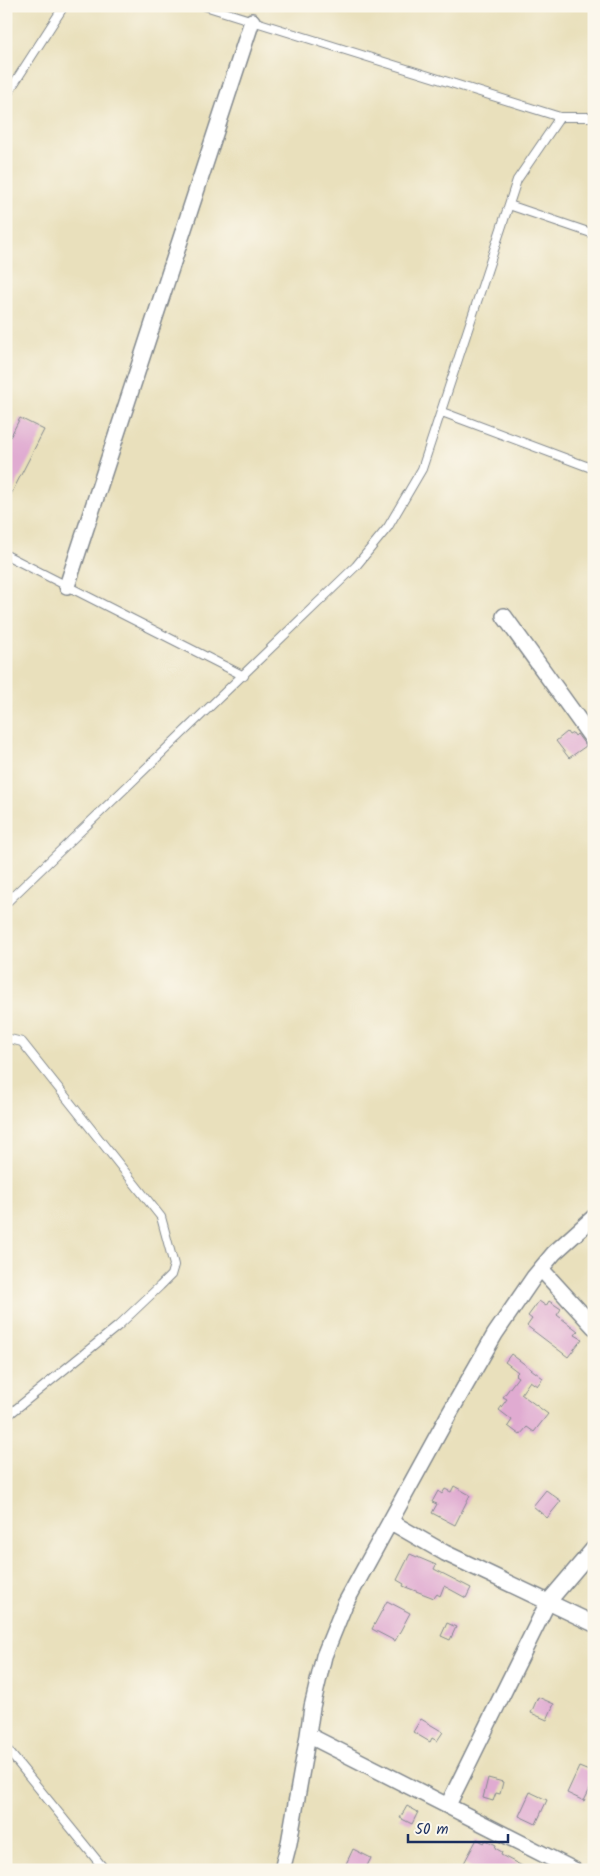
<svg xmlns="http://www.w3.org/2000/svg" width="600" height="1876" font-family="Kalam,sans-serif">
  <style>
    .building { fill: #e0abd1 }
    .lines { fill: none; stroke-linecap: round; stroke-linejoin: round }
    .service-casing { stroke: #82888d; stroke-width: 10 }
    .minor-casing { stroke: #82888d; stroke-width: 18 }
    .service { stroke: #fff; stroke-width: 8 }
    .minor { stroke: #fff; stroke-width: 15 }
  </style>
  <rect width="100%" height="100%" fill="#fbf7ec"/>
  <filter id="ink" filterUnits="userSpaceOnUse"><feTurbulence type="fractalNoise" baseFrequency=".02" numOctaves="2"/><feDisplacementMap in="SourceGraphic" scale="10" xChannelSelector="R" yChannelSelector="G"/><feConvolveMatrix kernelMatrix="1 2 1 2 8 2 1 2 1" color-interpolation-filters="sRGB"/></filter>
  <filter id="wash" filterUnits="userSpaceOnUse"><feTurbulence type="fractalNoise" baseFrequency=".0096" numOctaves="4" result="noise"/><feDisplacementMap in="SourceGraphic" scale="20" xChannelSelector="R" yChannelSelector="G"/><feGaussianBlur stdDeviation="1.12" result="paint"/><feColorMatrix in="noise" values="0 0 0 0 0 0 0 0 0 0 0 0 0 0 0 0 0 1.4 0 .05"/><feComposite in="paint" operator="in"/></filter>
  <g filter="url(#wash)">
    <rect width="100%" height="100%" fill="#e9e0bc"/>
    <g id="blocks">
      <path class="building" d="M20 418 44 430 6 504V445Z
        M567 732 569 735 573 733 575 736 577 734 586 746 569 758 556 741Z
        M539 1301 546 1306 549 1301 561 1309 557 1315 578 1331 575 1335 582 1339 568 1357 527 1326 532 1319 528 1316Z
        M511 1354 543 1378 537 1386 530 1381 521 1394 548 1414 534 1432 527 1427 520 1435 508 1426 512 1420 499 1410 507 1399 503 1397 518 1377 515 1375 518 1372 505 1362Z
        M454 1486 470 1495 455 1525 432 1513 437 1504 432 1502 438 1491 442 1494 445 1489 451 1492Z
        M546 1490 561 1501 547 1518 533 1506Z
        M410 1554 436 1565 434 1569 471 1588 466 1598 444 1586 440 1596 437 1594 434 1598 403 1586 404 1584 397 1580Z
        M387 1601 410 1613 395 1641 372 1629Z
        M447 1623 456 1627 450 1640 441 1636Z
        M538 1697 554 1704 547 1720 531 1713Z
        M421 1719 443 1732 437 1741 432 1738 430 1742 413 1732Z
        M579 1767 594 1773V1781L584 1801 567 1793Z
        M488 1778 503 1782 500 1794 496 1793 493 1801 483 1798Z
        M530 1792 547 1800 536 1824 519 1816Z
        M407 1806 418 1812 412 1824 400 1818Z
        M477 1839 484 1843 486 1840 496 1845 495 1848 502 1852 501 1855 530 1870H475L464 1863Z
        M353 1849 371 1858 365 1870H358L346 1864Z"/>
    </g>
  </g>
  <g filter="url(#ink)">
    <use href="#blocks" fill-opacity="0" stroke="#82888d" stroke-width="1"/>
    <g class="lines">
      <defs>
        <path id="service" d="M205 6 560 117
          M6 96 64 6
          M509 205 594 234
          M442 412 594 469
          M6 555 244 676
          M6 903 356 566 388 527 422 469 517 180 560 117H594
          M6 1038 22 1042 161 1217 174 1265 171 1275 160 1286 118 1326 6 1417
          M6 1748 105 1870"/>
        <path id="minor" d="M67 586 252 21
          M504 616 594 741
          M541 1269 594 1327
          M391 1522 445 1553 548 1602 448 1805
          M594 1548 548 1602 594 1624
          M282 1870 289 1843 308 1735
          M574 1870 308 1735 312 1707 324 1656 345 1604 448 1416 495 1334 534 1277 554 1253 594 1217"/>
      </defs>
      <use href="#service" class="service-casing"/>
      <use href="#minor" class="minor-casing"/>
      <use href="#service" class="service"/>
      <use href="#minor" class="minor"/>
    </g>
  </g>
  <rect width="600" height="1876" fill="none" stroke="#fbf7ec" stroke-width="25"/>
  <path d="M408 1834v8h100v-8" fill="none" stroke="#1b2f5e" stroke-width="2.5"/>
  <text x="415" y="1834" font-size="15" fill="#1b2f5e" stroke="#fbf7ec" stroke-width="4" paint-order="stroke">50 m</text>
</svg>
